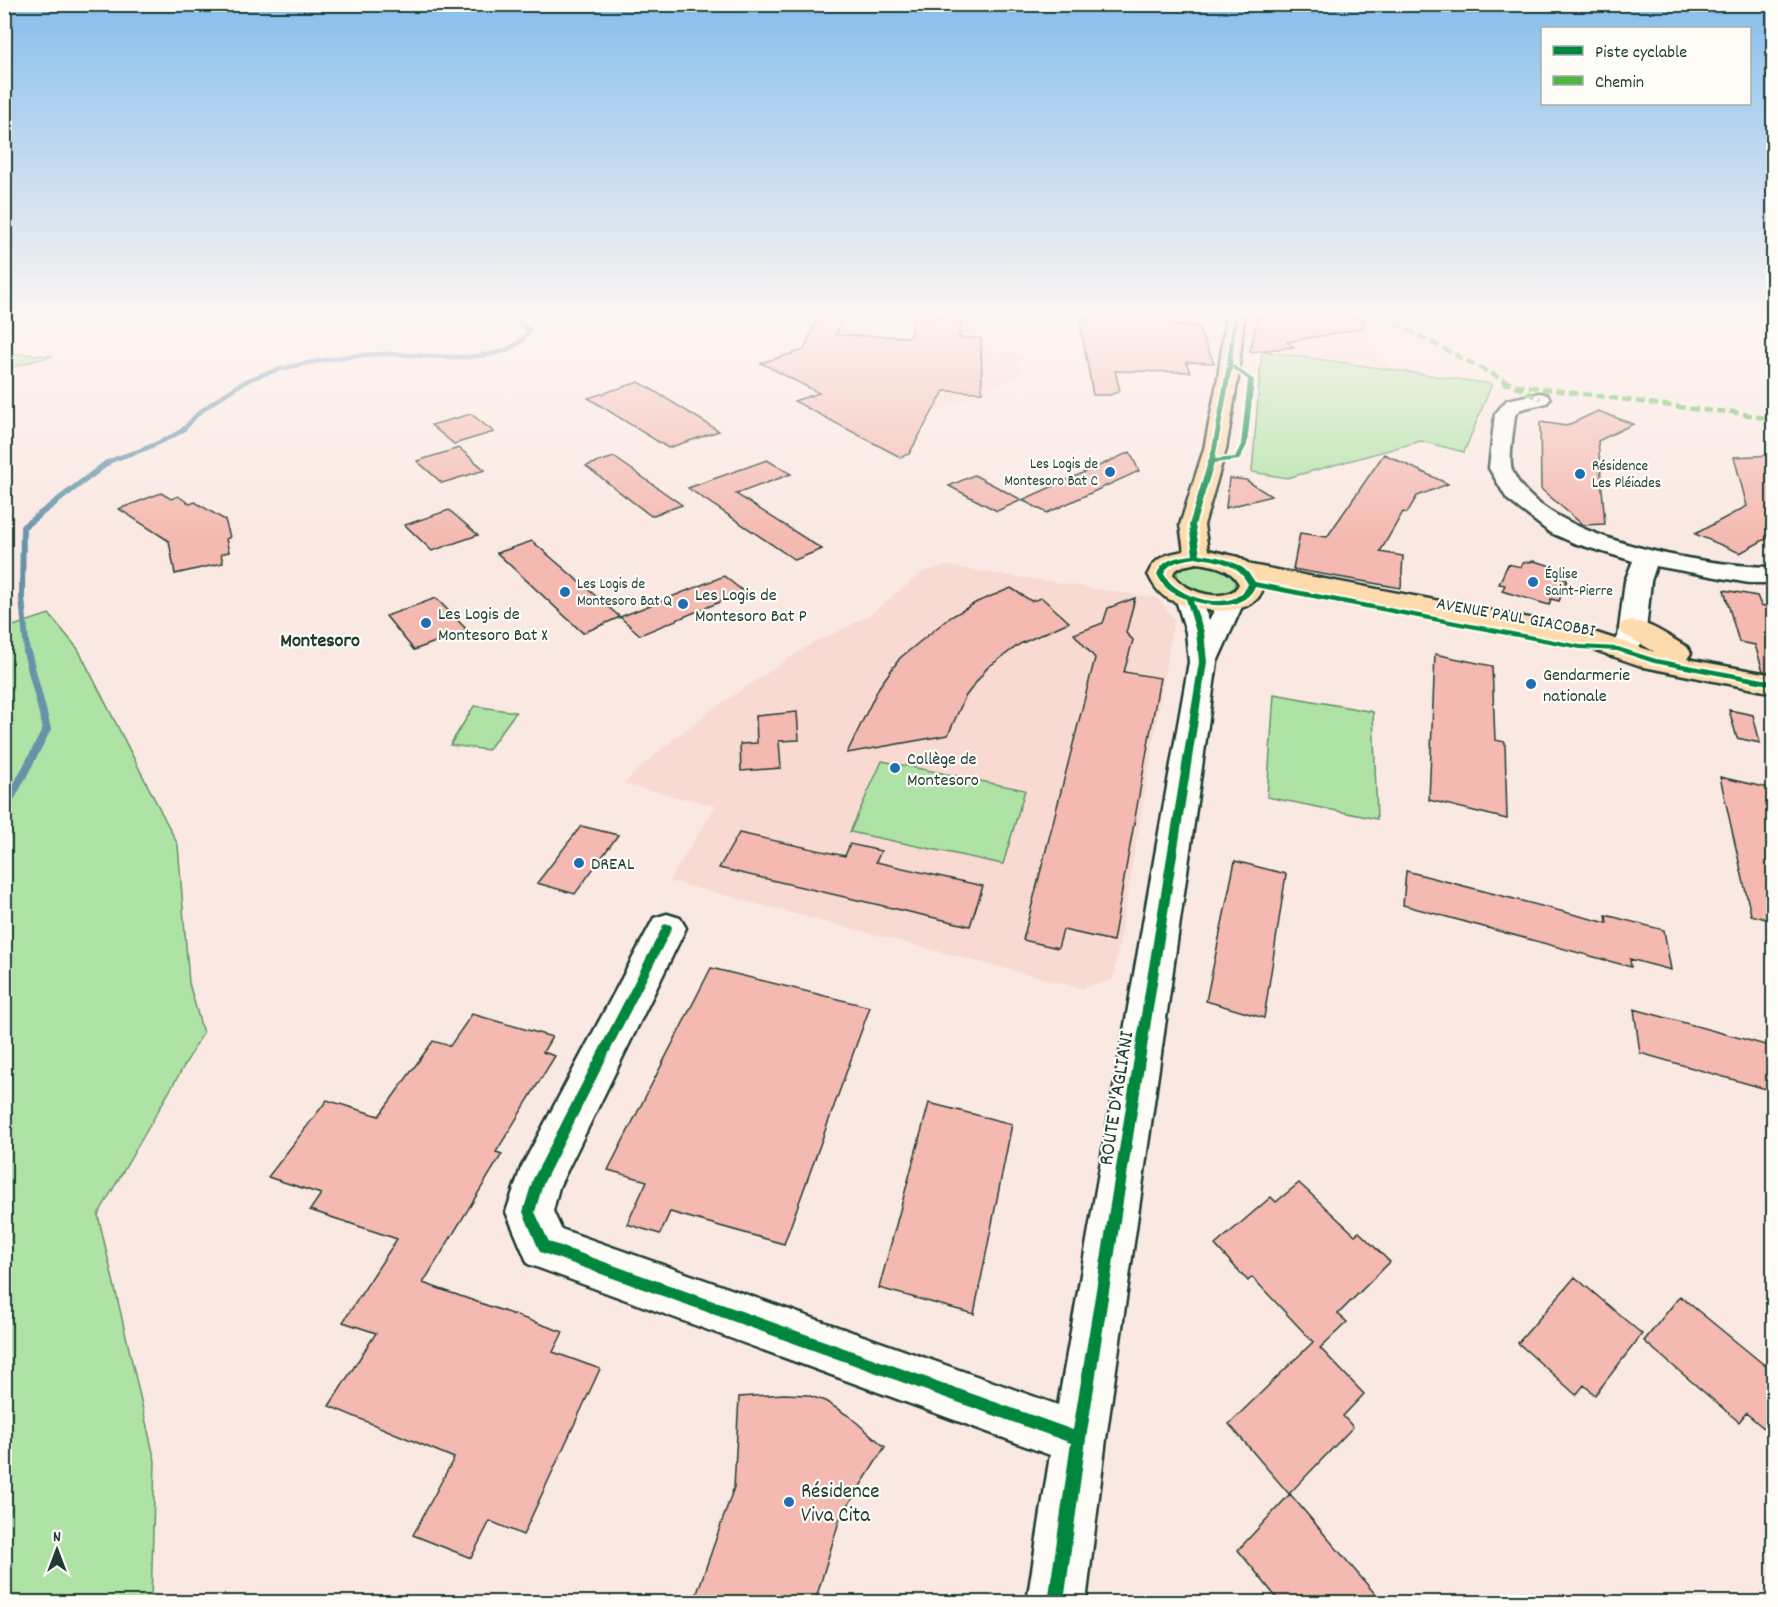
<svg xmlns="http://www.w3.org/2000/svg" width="1778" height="1607" font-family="Dekko,sans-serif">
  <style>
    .built { fill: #f8dad3 }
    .green { fill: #aee3a5; stroke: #66906c; stroke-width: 1.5 }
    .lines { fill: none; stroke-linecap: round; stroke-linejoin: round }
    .stream-far2 { stroke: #6693a8; stroke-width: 4.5 }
    .stream-far1 { stroke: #6693a8; stroke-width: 6 }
    .stream { stroke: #6693a8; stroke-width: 8 }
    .building { fill: #f4b9b0; stroke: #1f3d34; stroke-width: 1.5 }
    .minor-casing { stroke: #1f3d34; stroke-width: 5 }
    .major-casing { stroke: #1f3d34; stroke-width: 5 }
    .minor { fill: #fdfcf7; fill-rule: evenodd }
    .major { fill: #fedbac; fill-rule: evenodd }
    .quiet { stroke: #55b346; stroke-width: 4.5; stroke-dasharray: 9 4.5; stroke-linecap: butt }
    .cycleway-casing { stroke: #fdfcf7; stroke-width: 4 }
    .cycleway { fill: #00873e; fill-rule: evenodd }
    .poi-dot { fill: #1f6fb2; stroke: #fdfcf7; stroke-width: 2 }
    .labels { text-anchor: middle; stroke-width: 4.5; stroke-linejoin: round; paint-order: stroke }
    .far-poi-label { font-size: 15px; fill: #1f3d34; stroke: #fdfcf7; text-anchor: start }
    .poi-label { font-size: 18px; fill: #1f3d34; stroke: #fdfcf7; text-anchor: start }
    .street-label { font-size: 18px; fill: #1f3d34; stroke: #fdfcf7 }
    .neighbourhood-label { font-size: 20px; font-weight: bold; fill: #1f3d34; stroke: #fdfcf7 }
    .near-street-label { font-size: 21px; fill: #1f3d34; stroke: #fdfcf7 }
    .near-poi-label { font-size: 21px; fill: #1f3d34; stroke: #fdfcf7; text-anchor: start }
  </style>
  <rect width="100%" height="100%" fill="#fae8e2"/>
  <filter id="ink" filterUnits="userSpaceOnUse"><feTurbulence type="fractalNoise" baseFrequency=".0167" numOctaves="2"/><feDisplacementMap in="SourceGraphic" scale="12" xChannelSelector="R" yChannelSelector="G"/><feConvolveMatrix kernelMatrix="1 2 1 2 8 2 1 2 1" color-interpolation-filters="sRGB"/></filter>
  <g filter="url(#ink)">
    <path class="built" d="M1254 317H1353L1391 368 1248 348Z
      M918 324 986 325 987 352H1016V355H1020L1022 375 926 417 847 356 851 330 917 332Z
      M947 566 1157 598 1174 618 1113 980 1085 987 1084 989 669 881 716 806 623 784 659 751 711 710 814 642 842 630 869 615 923 572Z"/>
    <path class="green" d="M1262 351 1492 384 1464 452 1421 441 1287 478 1252 472Z
      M5 353 53 356 5 369Z
      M1197 563C1212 565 1226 566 1236 578L1234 588C1215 601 1195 593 1178 581L1177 571 1188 564Z
      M49 614 78 649 178 845 189 983 203 1033 98 1215 155 1461 151 1602H5L4 629Z
      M1274 694 1373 712 1377 819 1267 797Z
      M474 706 516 712 488 750 450 745Z
      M882 761 1025 790 1003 864 850 832Z"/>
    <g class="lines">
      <path class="stream-far2" d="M105 464C114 458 128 455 139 451 153 446 167 439 180 432 188 427 192 418 199 413 212 402 227 393 241 384 272 366 351 354 388 354 423 354 511 370 529 330L512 317"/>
      <path class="stream-far1" d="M27 653 22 598 23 527 107 463"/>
      <path class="stream" d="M4 811 47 729 27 652"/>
    </g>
    <path class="building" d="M818 317H843L836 335 910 337 914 317H962L959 338H981L982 392 944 391 909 454 900 457 794 401 819 393 761 363 804 350Z
      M1079 317H1169L1172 326H1197L1214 363 1186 362 1190 372 1115 371 1120 391 1110 395H1093Z
      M1258 317H1363L1364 328 1287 342 1294 347 1250 352Z
      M639 382 646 386 719 431 668 448 588 398Z
      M1598 411 1633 424 1598 441 1605 524 1583 525 1541 489 1540 422 1566 426Z
      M471 414 494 432 454 444 431 425Z
      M459 448 485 470 442 483 417 461Z
      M1130 452 1139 471 1047 513 1022 500Z
      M1384 454 1448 484 1417 496 1407 513 1403 512 1380 552 1403 556 1401 588 1293 569 1300 533 1327 537Z
      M1773 455V535L1740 553 1695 534 1747 506 1734 457Z
      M614 457 682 505 651 516 586 466Z
      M767 460 791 474 736 494 822 549 795 560 688 488Z
      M974 475 1022 500 997 511 949 486Z
      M1229 478 1246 480 1271 496 1226 508Z
      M161 493 171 499 178 496 190 504 195 502 225 520 230 537 226 539 229 552 221 554 223 563 175 574 169 541 119 509Z
      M449 510 478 535 432 551 405 525Z
      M532 541 620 617 583 633 497 553Z
      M1534 561 1548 565 1555 571 1553 576 1567 580 1559 601 1551 599 1549 605 1502 591 1505 585 1499 584 1508 564 1521 567 1523 563Z
      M724 576 744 592 640 635 620 617Z
      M1011 588 1031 601 1042 598 1069 622 1020 644 987 668 965 697 948 735 847 753 879 687 900 658 949 618 977 602Z
      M1724 590 1757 596 1761 605 1773 608V673L1763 671 1755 645 1739 642Z
      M436 598 467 630 414 650 386 616Z
      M1135 598 1126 633 1133 640 1124 672 1160 678 1113 941 1063 930 1058 948 1023 940 1095 658 1074 634 1103 623 1108 608Z
      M1435 654 1492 666 1495 740 1505 742 1507 819 1429 800Z
      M1729 710 1753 715 1760 743 1737 738Z
      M797 712 799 740 779 741 781 768 741 771 740 744 757 743 756 716Z
      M1720 777 1773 789V921L1751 915Z
      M581 826 618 835 575 894 537 883Z
      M739 833 845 856 850 844 881 851 876 862 983 886 970 926 719 868Z
      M1235 861 1286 874 1264 1018 1206 1001Z
      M1406 871 1607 923 1606 915 1664 930 1671 970 1630 959 1631 967 1403 905Z
      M711 968 870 1007 784 1244 670 1212 660 1234 627 1224 647 1181 608 1170Z
      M1634 1009 1773 1047V1091L1640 1053Z
      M472 1014 552 1037 543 1052 555 1056 496 1152 502 1154 423 1283 563 1332 553 1352 600 1369 523 1535 490 1521 471 1558 413 1535 454 1458 329 1406 376 1333 343 1322 397 1239 310 1210 321 1194 268 1177 327 1100 379 1116 433 1041 450 1046Z
      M929 1103 1012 1124 974 1314 879 1288Z
      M1299 1183 1355 1235 1359 1232 1390 1262 1338 1314 1347 1322 1320 1348 1364 1394 1343 1416 1353 1427 1289 1494 1229 1424 1313 1342 1252 1277 1248 1281 1215 1245 1271 1197 1276 1202Z
      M1575 1277 1642 1334 1595 1395 1584 1385 1576 1395 1518 1343Z
      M1680 1296 1773 1372V1436L1746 1413 1739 1422 1644 1341Z
      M784 1394 807 1395 825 1401 849 1416 885 1447 840 1518 815 1602H694L734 1487 739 1397Z
      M1290 1494 1382 1602H1280L1238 1550Z"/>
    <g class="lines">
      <defs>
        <path id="minor" d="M1540 393 1547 395 1550 399 1547 403 1521 409 1515 415C1514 428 1508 459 1512 470 1539 539 1708 567 1774 567V583H1749L1656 566 1651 581 1645 640C1636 653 1623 659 1608 655L1604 649 1618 637 1625 581 1633 561 1574 543 1549 532 1507 499 1489 468 1495 414 1507 400Z
          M1189 592 1198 594 1209 620 1222 596 1231 594 1240 596 1244 602 1217 662 1106 1439 1086 1602H1027L1050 1455 528 1264 506 1212 521 1168 654 918 667 914 680 918 686 928 559 1187 553 1211 561 1229 1058 1405 1189 662 1186 632 1176 600 1180 594Z"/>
        <path id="major" d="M1226 317H1244L1238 378 1226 449 1204 525 1208 550 1238 557 1251 565 1581 628 1655 652 1623 634 1619 628 1623 622C1645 617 1668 637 1687 647L1691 653 1687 659 1774 675V693L1644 667 1575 643 1264 583C1260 623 1189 612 1165 597 1157 591 1152 583 1148 574 1155 557 1167 554 1184 551L1180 525 1204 449 1218 378ZM1197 563C1213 565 1231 568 1239 584 1229 606 1182 592 1173 574L1175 570 1183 566Z"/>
      </defs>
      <use href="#minor" class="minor-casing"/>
      <use href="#major" class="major-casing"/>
      <use href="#minor" class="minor"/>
      <use href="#major" class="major"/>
      <path class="quiet" d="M1383 317 1540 399
        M1502 383 1701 410 1733 412 1774 420"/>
      <defs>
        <path id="cycleway" d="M1233 317H1237L1232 364 1254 380 1247 445 1239 460 1214 463 1195 525 1200 554C1222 557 1244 562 1255 582L1580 645 1618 647 1656 659 1774 681V686L1654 663 1617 651 1580 649 1255 587C1243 610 1214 607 1193 601L1204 632 1207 662 1086 1439 1064 1602H1048L1071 1443 540 1252 523 1212 533 1179 662 928 663 925 667 924 671 925 672 928 543 1184 535 1212 549 1242 1073 1430 1199 662 1196 632 1186 599C1172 593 1164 589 1157 574 1164 558 1177 557 1193 555L1189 525 1212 449 1227 365 1225 363 1227 362ZM1232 368 1248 380 1241 445 1235 457 1215 459ZM1197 558C1218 560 1238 564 1248 584 1236 615 1176 599 1164 574 1169 561 1184 560 1197 558Z"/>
      </defs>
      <use href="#cycleway" class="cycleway-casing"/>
      <use href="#cycleway" class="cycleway"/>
    </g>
  </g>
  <linearGradient id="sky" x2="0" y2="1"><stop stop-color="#87beed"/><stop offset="0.58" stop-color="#fdf5f2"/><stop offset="1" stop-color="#fdf5f2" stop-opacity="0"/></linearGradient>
  <rect width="1778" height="542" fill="url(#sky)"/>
  <g class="poi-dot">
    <circle cx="1110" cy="472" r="6"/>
    <circle cx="1580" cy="474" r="6"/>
    <circle cx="1533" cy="582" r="6"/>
    <circle cx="565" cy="592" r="6"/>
    <circle cx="683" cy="604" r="6"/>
    <circle cx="426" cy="623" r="6"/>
    <circle cx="1531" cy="684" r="6"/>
    <circle cx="895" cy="768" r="6"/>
    <circle cx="579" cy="863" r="6"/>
    <circle cx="789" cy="1502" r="6"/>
  </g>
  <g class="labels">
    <g class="far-poi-label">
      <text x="1098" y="468" text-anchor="end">Les Logis de<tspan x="1098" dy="17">Montesoro Bat C</tspan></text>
      <text x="1592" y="470">Résidence<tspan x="1592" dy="17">Les Pléiades</tspan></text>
      <text x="1545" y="578">Église<tspan x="1545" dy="17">Saint-Pierre</tspan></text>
      <text x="577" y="588">Les Logis de<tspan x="577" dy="17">Montesoro Bat Q</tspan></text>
    </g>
    <g class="poi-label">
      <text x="695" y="600">Les Logis de<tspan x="695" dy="21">Montesoro Bat P</tspan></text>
      <text x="438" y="619">Les Logis de<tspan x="438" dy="21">Montesoro Bat X</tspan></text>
      <text x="1543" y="680">Gendarmerie<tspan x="1543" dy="21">nationale</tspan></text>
      <text x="907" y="764">Collège de<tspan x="907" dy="21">Montesoro</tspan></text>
      <text x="591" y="869">DREAL</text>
    </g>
    <g class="street-label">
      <text transform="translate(1516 616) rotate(10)" y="6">AVENUE PAUL GIACOBBI</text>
    </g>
    <g class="neighbourhood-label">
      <text x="320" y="646">Montesoro</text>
    </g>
    <g class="near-street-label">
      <text transform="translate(1115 1098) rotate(-81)" y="7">ROUTE D'AGLIANI</text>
    </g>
    <g class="near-poi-label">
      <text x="801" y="1497">Résidence<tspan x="801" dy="24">Viva Cita</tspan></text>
    </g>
  </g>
  <rect width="1778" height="1607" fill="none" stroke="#fdfcf7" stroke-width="24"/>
  <rect x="12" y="12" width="1754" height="1583" fill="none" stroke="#1f3d34" stroke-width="2" filter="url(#ink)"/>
  <rect x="1541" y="27" width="210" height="78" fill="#fdfcf7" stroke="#a4b0a9" stroke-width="1.5"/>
  <rect x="1553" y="46" width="30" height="9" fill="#00873e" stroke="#a4b0a9" stroke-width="1.5"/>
  <text x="1595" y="57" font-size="18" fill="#1f3d34">Piste cyclable</text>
  <rect x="1553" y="76" width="30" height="9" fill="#55b346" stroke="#a4b0a9" stroke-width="1.5"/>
  <text x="1595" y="87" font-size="18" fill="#1f3d34">Chemin</text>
  <g transform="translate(57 1550)" stroke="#fdfcf7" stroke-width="4.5" paint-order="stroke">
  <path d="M0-4.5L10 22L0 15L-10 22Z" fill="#1f3d34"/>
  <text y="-9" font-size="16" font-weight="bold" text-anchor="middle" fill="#1f3d34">N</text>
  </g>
</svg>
